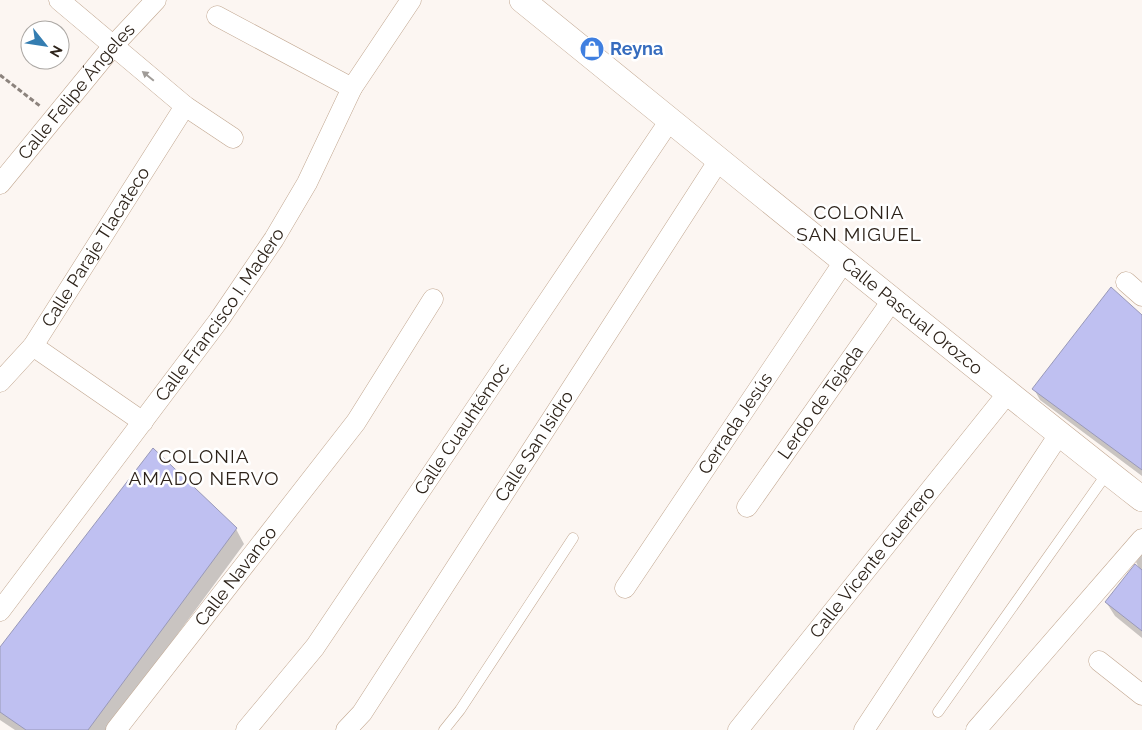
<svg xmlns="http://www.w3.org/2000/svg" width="1142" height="730" font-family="Raleway,sans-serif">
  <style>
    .shadow { fill: #0003 }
    .building { fill: #bfc0f1; stroke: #9999b8 }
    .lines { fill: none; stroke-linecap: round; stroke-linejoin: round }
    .service-casing { stroke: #c1a68f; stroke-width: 11 }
    .minor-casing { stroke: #c1a68f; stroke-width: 21 }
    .tertiary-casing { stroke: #c1a68f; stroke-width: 26 }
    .path { stroke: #8c837d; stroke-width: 3; stroke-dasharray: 5 2.5; stroke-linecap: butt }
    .service { stroke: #fff; stroke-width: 10 }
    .minor { stroke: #fff; stroke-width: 20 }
    .tertiary { stroke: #fff; stroke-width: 25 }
    .oneway { fill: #a09c98 }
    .labels { text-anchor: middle; stroke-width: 5; stroke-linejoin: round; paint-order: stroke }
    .shop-label { font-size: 18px; font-weight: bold; fill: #366cbe; stroke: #fff; text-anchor: start }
    .street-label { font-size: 18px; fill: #2d231a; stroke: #fff }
    .neighbourhood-label { font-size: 19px; letter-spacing: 1px; fill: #2d231a; stroke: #fff }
  </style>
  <rect width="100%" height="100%" fill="#fcf6f2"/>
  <path class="shadow" d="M1142 317V476L1040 400 1034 389Z
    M236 529 244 544 107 730H15L0 720V650Z
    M1142 554V638L1115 616 1106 602 1140 570 1136 562Z"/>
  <path class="building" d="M1111 287 1142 315V470L1032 389Z
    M153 448 237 528 88 730H26L0 712V647Z
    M1135 564 1142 570V631L1105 602Z"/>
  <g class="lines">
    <defs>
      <path id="service" d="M938 712 1108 472
        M444 730 460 710 573 538"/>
      <g id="minor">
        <path d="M59 0 185 106 233 138"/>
        <path d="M217 16 352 88"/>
        <path id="s1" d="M0 184 112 47 156 0"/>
        <path d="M1126 282 1142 296"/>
        <path d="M33 346 143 422"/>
        <path id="s2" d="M0 382 33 346 185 106"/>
        <path id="s3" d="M747 507 893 299"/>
        <path id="s4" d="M625 588 845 260"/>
        <path id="s5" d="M0 611 219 320 274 239 307 183 352 88 411 0"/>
        <path d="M1099 661 1142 695"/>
        <path id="s6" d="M116 730 356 422 433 299"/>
        <path id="s7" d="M246 730 315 647 670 120"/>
        <path id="s8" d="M346 730 362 713 719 160"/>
        <path id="s9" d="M738 730 1007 394"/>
        <path d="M864 730 1060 433"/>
        <path d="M976 730 1142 539"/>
      </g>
      <g id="tertiary">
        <path id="s10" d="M522 0C728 167 933 335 1142 499"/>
      </g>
    </defs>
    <use href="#service" class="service-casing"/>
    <use href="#minor" class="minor-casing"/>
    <use href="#tertiary" class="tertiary-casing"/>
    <path class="path" d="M0 75 40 106"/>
    <use href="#service" class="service"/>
    <use href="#minor" class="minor"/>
    <use href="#tertiary" class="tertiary"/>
  </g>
  <defs><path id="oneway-solid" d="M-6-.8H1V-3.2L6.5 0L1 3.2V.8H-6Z" transform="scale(1.25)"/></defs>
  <use class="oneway" href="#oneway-solid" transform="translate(148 76) rotate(-141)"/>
  <defs>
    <symbol id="shop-disc" viewBox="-11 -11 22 22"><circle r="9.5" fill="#3f7fe0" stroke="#fff"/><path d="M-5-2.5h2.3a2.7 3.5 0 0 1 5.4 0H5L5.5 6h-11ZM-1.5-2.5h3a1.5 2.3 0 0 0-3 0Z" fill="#fff"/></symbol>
  </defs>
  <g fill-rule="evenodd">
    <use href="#shop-disc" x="578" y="35" width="28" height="28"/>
  </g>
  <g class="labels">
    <g class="shop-label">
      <text x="610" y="55">Reyna</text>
    </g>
    <g class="street-label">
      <text dy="6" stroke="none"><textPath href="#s1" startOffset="120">Calle Felipe Ángeles</textPath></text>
      <text dy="6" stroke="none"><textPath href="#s2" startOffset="166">Calle Paraje Tlacateco</textPath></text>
      <text dy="6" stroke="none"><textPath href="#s5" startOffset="369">Calle Francisco I. Madero</textPath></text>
      <text dy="6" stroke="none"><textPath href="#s10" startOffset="502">Calle Pascual Orozco</textPath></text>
      <text dy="6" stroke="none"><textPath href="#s3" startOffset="128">Lerdo de Tejada</textPath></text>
      <text dy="6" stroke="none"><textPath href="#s4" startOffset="198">Cerrada Jesús</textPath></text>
      <text dy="6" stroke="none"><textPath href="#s7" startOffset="371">Calle Cuauhtémoc</textPath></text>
      <text dy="6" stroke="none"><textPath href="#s8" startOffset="341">Calle San Isidro</textPath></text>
      <text dy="6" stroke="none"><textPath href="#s9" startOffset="215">Calle Vicente Guerrero</textPath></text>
      <text dy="6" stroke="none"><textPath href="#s6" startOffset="195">Calle Navanco</textPath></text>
    </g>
    <g class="neighbourhood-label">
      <text x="859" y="219">COLONIA<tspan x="859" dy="22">SAN MIGUEL</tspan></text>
      <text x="204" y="463">COLONIA<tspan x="204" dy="22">AMADO NERVO</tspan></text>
    </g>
  </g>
  <g transform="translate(45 45) rotate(120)"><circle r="24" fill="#ffffff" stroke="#aba7a3"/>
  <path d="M0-4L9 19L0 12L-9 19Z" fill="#347db1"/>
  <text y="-8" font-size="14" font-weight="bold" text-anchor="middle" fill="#2d231a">N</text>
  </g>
</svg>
